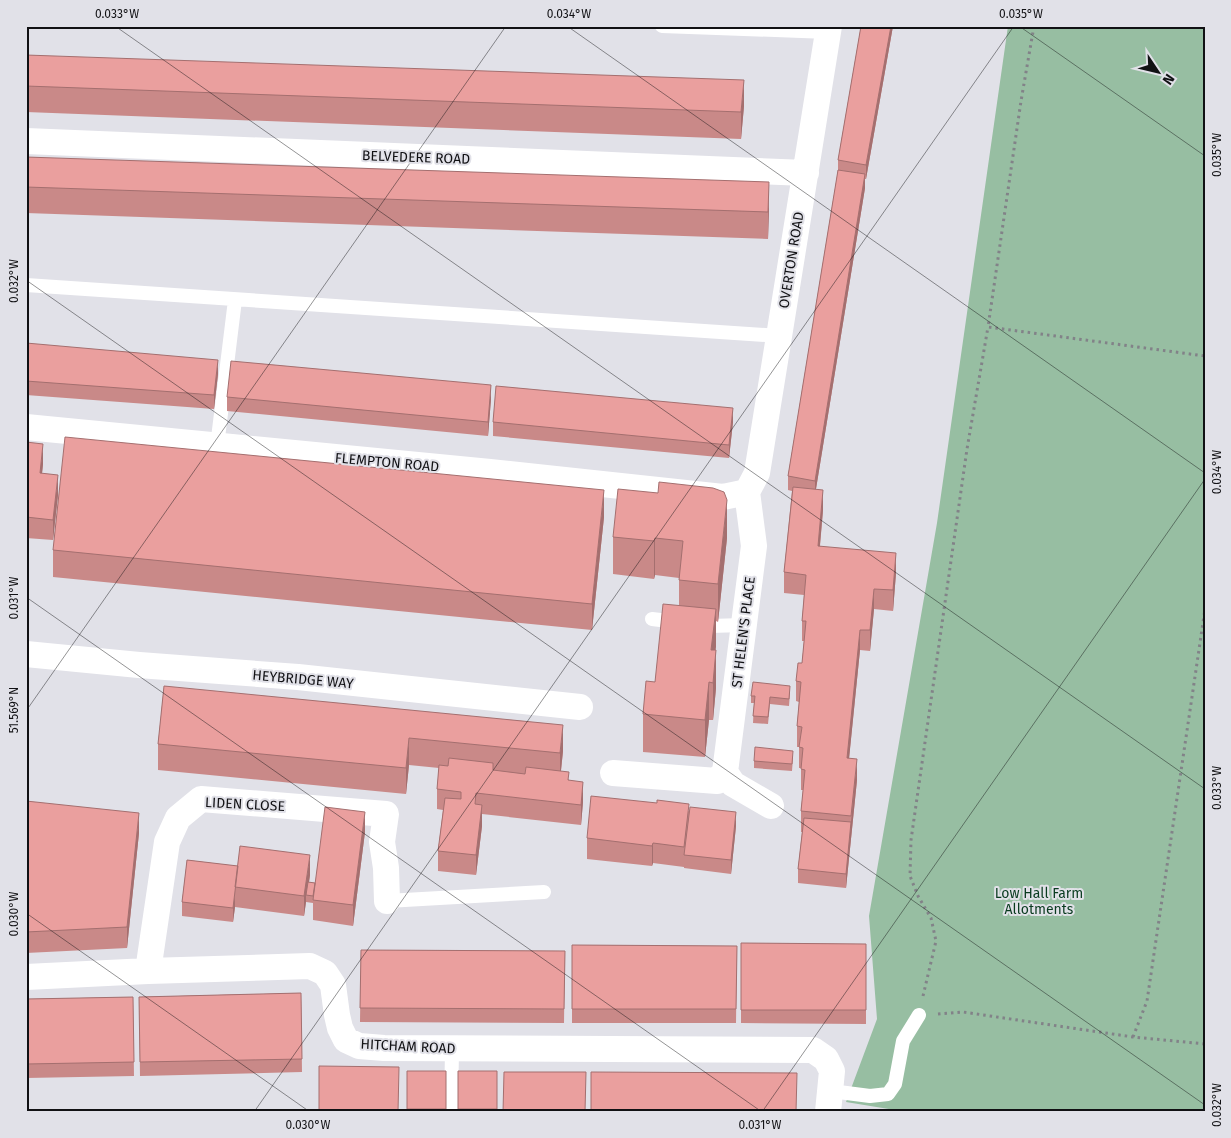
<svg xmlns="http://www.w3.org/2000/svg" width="1231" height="1138" font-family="'Fira Sans',sans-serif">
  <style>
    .green { fill: #97bea2 }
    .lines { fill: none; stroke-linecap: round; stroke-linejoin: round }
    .path { stroke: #828288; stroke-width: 3; stroke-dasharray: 2.5 4; stroke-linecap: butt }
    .lane { stroke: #fff; stroke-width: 14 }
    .street { stroke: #fff; stroke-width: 26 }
    .wall { fill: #c98988 }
    .shaded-wall { fill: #a46f6f }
    .building { fill: #ea9f9e; stroke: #a46f6f }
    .ticks { fill: none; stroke: #111114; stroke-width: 1; stroke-opacity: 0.45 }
    .labels { text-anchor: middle; stroke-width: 4; stroke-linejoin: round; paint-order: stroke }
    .street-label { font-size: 14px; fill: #111114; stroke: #e1e1e8 }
    .park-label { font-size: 14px; fill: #093b1f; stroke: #e1e1e8 }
    .neatline { fill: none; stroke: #111114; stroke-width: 2 }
    .ticks-label { font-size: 12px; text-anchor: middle; fill: #111114 }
  </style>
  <rect width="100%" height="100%" fill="#e1e1e8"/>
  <path class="green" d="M1008 26H1205V1112H907L846 1102 877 1019 869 916 937 523Z"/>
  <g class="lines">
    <path class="path" d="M1034 26 1021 101 988 327 1205 356
      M923 996 936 941 931 918 918 896 910 876 911 840 967 449 988 327
      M938 1014 963 1012 1133 1037 1205 1044
      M1133 1037 1147 1001 1205 609"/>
    <path class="lane" d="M662 26 828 32
      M26 285 779 336
      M217 446 235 300
      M652 619 710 626 744 625
      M387 901 544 892
      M831 1091 870 1096 888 1094 895 1084 903 1041 919 1015
      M451 1112 452 1049"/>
    <path class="street" d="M26 141 806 173
      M26 427 490 472 723 497 747 492
      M747 492 757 473 829 26
      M26 654 139 665 298 677 580 707
      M725 772 733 784 771 806
      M613 773 717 781 725 772 754 546 747 492
      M148 971 167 842 178 818 201 799 386 814 382 842 386 868 387 901
      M26 977 148 971 310 966 325 973 333 985 337 1015 340 1028 346 1040 359 1046 384 1048 813 1050 826 1059 832 1071 828 1112"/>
  </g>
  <path class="wall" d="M861 26H893L866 179H865V188L816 489 823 510 820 546 896 573 893 611 874 609 870 651 860 650 849 758 857 780 846 888 798 883V869L802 832H801V811L803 790H801V768H799V747H797V726L799 702 796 701V681L802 663 804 641H802V621L804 595 784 593V572L792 491 788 490V476L838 170V160Z
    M26 55 744 106 741 139 26 112Z
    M26 157 769 208 768 239 26 213Z
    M26 343 218 374 214 409 26 395Z
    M227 397 491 399 488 436 227 411Z
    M493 422H733L729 458 493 436Z
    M26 442 43 464 42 473 58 495 53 540 26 538Z
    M604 517 592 630 53 577V550Z
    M613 537 727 538 718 622 716 621 715 650 716 688 713 720H709L705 757 643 752V714L655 682 679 606V578L655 575 654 579 613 574Z
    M164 686 563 751 561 771 569 780 583 802 581 825 482 814V826L476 875 438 871V851L443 810 437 809V789L439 768 409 765 406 794 158 770V744Z
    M790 693 789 706 770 704 768 724 753 723 754 703H751V696Z
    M793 758 792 771 754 768V761Z
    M26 801 139 833 127 948 26 953Z
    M689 811 736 826 731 874 684 868V867L653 863 652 866 587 859V838Z
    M365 832 353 926 313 920V903L306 902 304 916 235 907 233 922 182 916V902L187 860 310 875 309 882 315 883Z
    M741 943 866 944V1024L741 1023Z
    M572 945 737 946 736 1023H572Z
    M361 950 565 951 564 1023 360 1022Z
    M301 993 302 1072 140 1076 139 997Z
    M133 997 134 1076 26 1078V999Z
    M407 1071H446V1112H407Z
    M458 1071H497V1112H458Z"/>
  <path class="shaded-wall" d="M891 26H893L866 179V165Z
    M744 80V106L741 139V112Z
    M865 174V188L815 495V481Z
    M769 182V208L768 239V212Z
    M218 360V374L214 409V395Z
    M491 385V399L488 436V422Z
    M733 408V422L729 458V445Z
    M43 444V464L40 493V473Z
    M58 475V495L53 540V520Z
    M604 490V517L592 630V604Z
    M823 490V510L818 566V546Z
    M727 500V538L718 622V584Z
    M655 538V575L654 579V541Z
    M896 553V573L893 611V590Z
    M874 589V609L870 651V630Z
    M716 609V647L712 682 711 650Z
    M860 630V650L847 779V758Z
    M716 650V688L713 720V683Z
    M709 682V720L705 757V720Z
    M563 725V751L560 779V753Z
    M409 738V765L406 794V768Z
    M857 759V780L846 888V874Z
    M583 782V802L581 825V805Z
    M482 805V826L476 875V855Z
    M365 812V832L353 926V905Z
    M736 812V826L731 874V860Z
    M139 813V833L127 948V927Z
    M653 843V863L652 866V846Z
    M310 855V875L307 895H306V902L304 916V896Z
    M235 895V907L233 922V908Z"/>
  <path class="building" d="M861 26H891L866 165 838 160Z
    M26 55 744 80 741 112 26 86Z
    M26 157 769 182 768 212 26 187Z
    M838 170 865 174 815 481 788 476Z
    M26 343 218 360 214 395 26 381Z
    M231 361 491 385 488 422 227 397Z
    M496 386 733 408 729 445 493 422Z
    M65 437 604 490 592 604 53 550Z
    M26 442 43 444 40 473 58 475 53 520 26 517Z
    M659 482 713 488 724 492 727 500 718 584 679 580 683 541 655 538 654 541 613 537 618 489 658 493Z
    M793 487 823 490 818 546 896 553 893 590 874 589 870 630H860L847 758 857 759 851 816 801 811 805 770 801 769 803 748 799 747 802 727 797 726 801 682 796 681 798 663H802L806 621H802L806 575 784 572Z
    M663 604 716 609 711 650H716L713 683 709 682 705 720 643 714 646 681 655 682Z
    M753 682 790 686 789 699 770 697 768 717 753 716 755 696H751Z
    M164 686 563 725 560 753 409 738 406 768 158 744Z
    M755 747 793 751 792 764 754 761Z
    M449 758 493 763V770L525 774 526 767 569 772 568 780 583 782 581 805 476 793 475 804 482 805 476 855 438 851 445 798 461 799V792L437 789 439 765 448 766Z
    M591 796 657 803V800L689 804 684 847 653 843 652 846 587 838Z
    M26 801 139 813 127 927 26 932Z
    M325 807 365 812 353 905 313 900Z
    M690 807 736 812 731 860 684 855Z
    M804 818 851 822 846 874 798 869Z
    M240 846 310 855 304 896 235 887Z
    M187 860 238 866 233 908 182 902Z
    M308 882 315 883 313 896 306 895Z
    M741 943 866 944V1010H741Z
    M572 945 737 946 736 1009H572Z
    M361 950 565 951 564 1009 360 1008Z
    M301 993 302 1059 140 1062 139 997Z
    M133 997 134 1062 26 1064V999Z
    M319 1066 399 1067 398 1112H319Z
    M407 1071H446V1109H407Z
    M458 1071H497V1109H458Z
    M504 1072H586L585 1112H503Z
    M591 1072 797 1073 796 1112H591Z"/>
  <path class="ticks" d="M115 26 1205 789M567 26 1205 473M1019 26 1205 156M26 280 1205 1105M26 597 762 1112M26 711 506 26M26 913 310 1112M254 1112 1014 26M762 1112 1205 479"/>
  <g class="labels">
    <g class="street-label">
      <text transform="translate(416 157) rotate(2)" y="5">BELVEDERE ROAD</text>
      <text transform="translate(791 260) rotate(-81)" y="5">OVERTON ROAD</text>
      <text transform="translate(387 462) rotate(5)" y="5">FLEMPTON ROAD</text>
      <text transform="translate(743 632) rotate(-83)" y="5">ST HELEN'S PLACE</text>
      <text transform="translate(303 679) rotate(5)" y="5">HEYBRIDGE WAY</text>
      <text transform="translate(245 804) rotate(3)" y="5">LIDEN CLOSE</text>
      <text transform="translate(408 1046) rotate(3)" y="5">HITCHAM ROAD</text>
    </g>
    <g class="park-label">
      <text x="1039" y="898">Low Hall Farm<tspan x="1039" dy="16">Allotments</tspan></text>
    </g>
  </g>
  <rect width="1231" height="1138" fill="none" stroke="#e1e1e8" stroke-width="55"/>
  <g transform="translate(1158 72) rotate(125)" stroke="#e1e1e8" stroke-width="4" paint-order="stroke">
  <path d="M0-4L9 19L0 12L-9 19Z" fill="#111114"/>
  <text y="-8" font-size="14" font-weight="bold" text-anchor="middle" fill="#111114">N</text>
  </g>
  <rect x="28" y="28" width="1176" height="1082" class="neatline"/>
  <g class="ticks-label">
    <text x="117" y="18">0.033°W</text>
    <text x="569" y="18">0.034°W</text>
    <text x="1021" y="18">0.035°W</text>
    <text transform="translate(1217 155) rotate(-90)" y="4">0.035°W</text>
    <text transform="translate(14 281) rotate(-90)" y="4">0.032°W</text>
    <text transform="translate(1217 472) rotate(-90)" y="4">0.034°W</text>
    <text transform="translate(14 598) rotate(-90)" y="4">0.031°W</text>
    <text transform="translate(14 710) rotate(-90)" y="4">51.569°N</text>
    <text transform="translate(1217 788) rotate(-90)" y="4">0.033°W</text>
    <text transform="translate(14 914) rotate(-90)" y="4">0.030°W</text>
    <text transform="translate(1217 1105) rotate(-90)" y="4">0.032°W</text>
    <text x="308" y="1129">0.030°W</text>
    <text x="760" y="1129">0.031°W</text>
  </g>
</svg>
